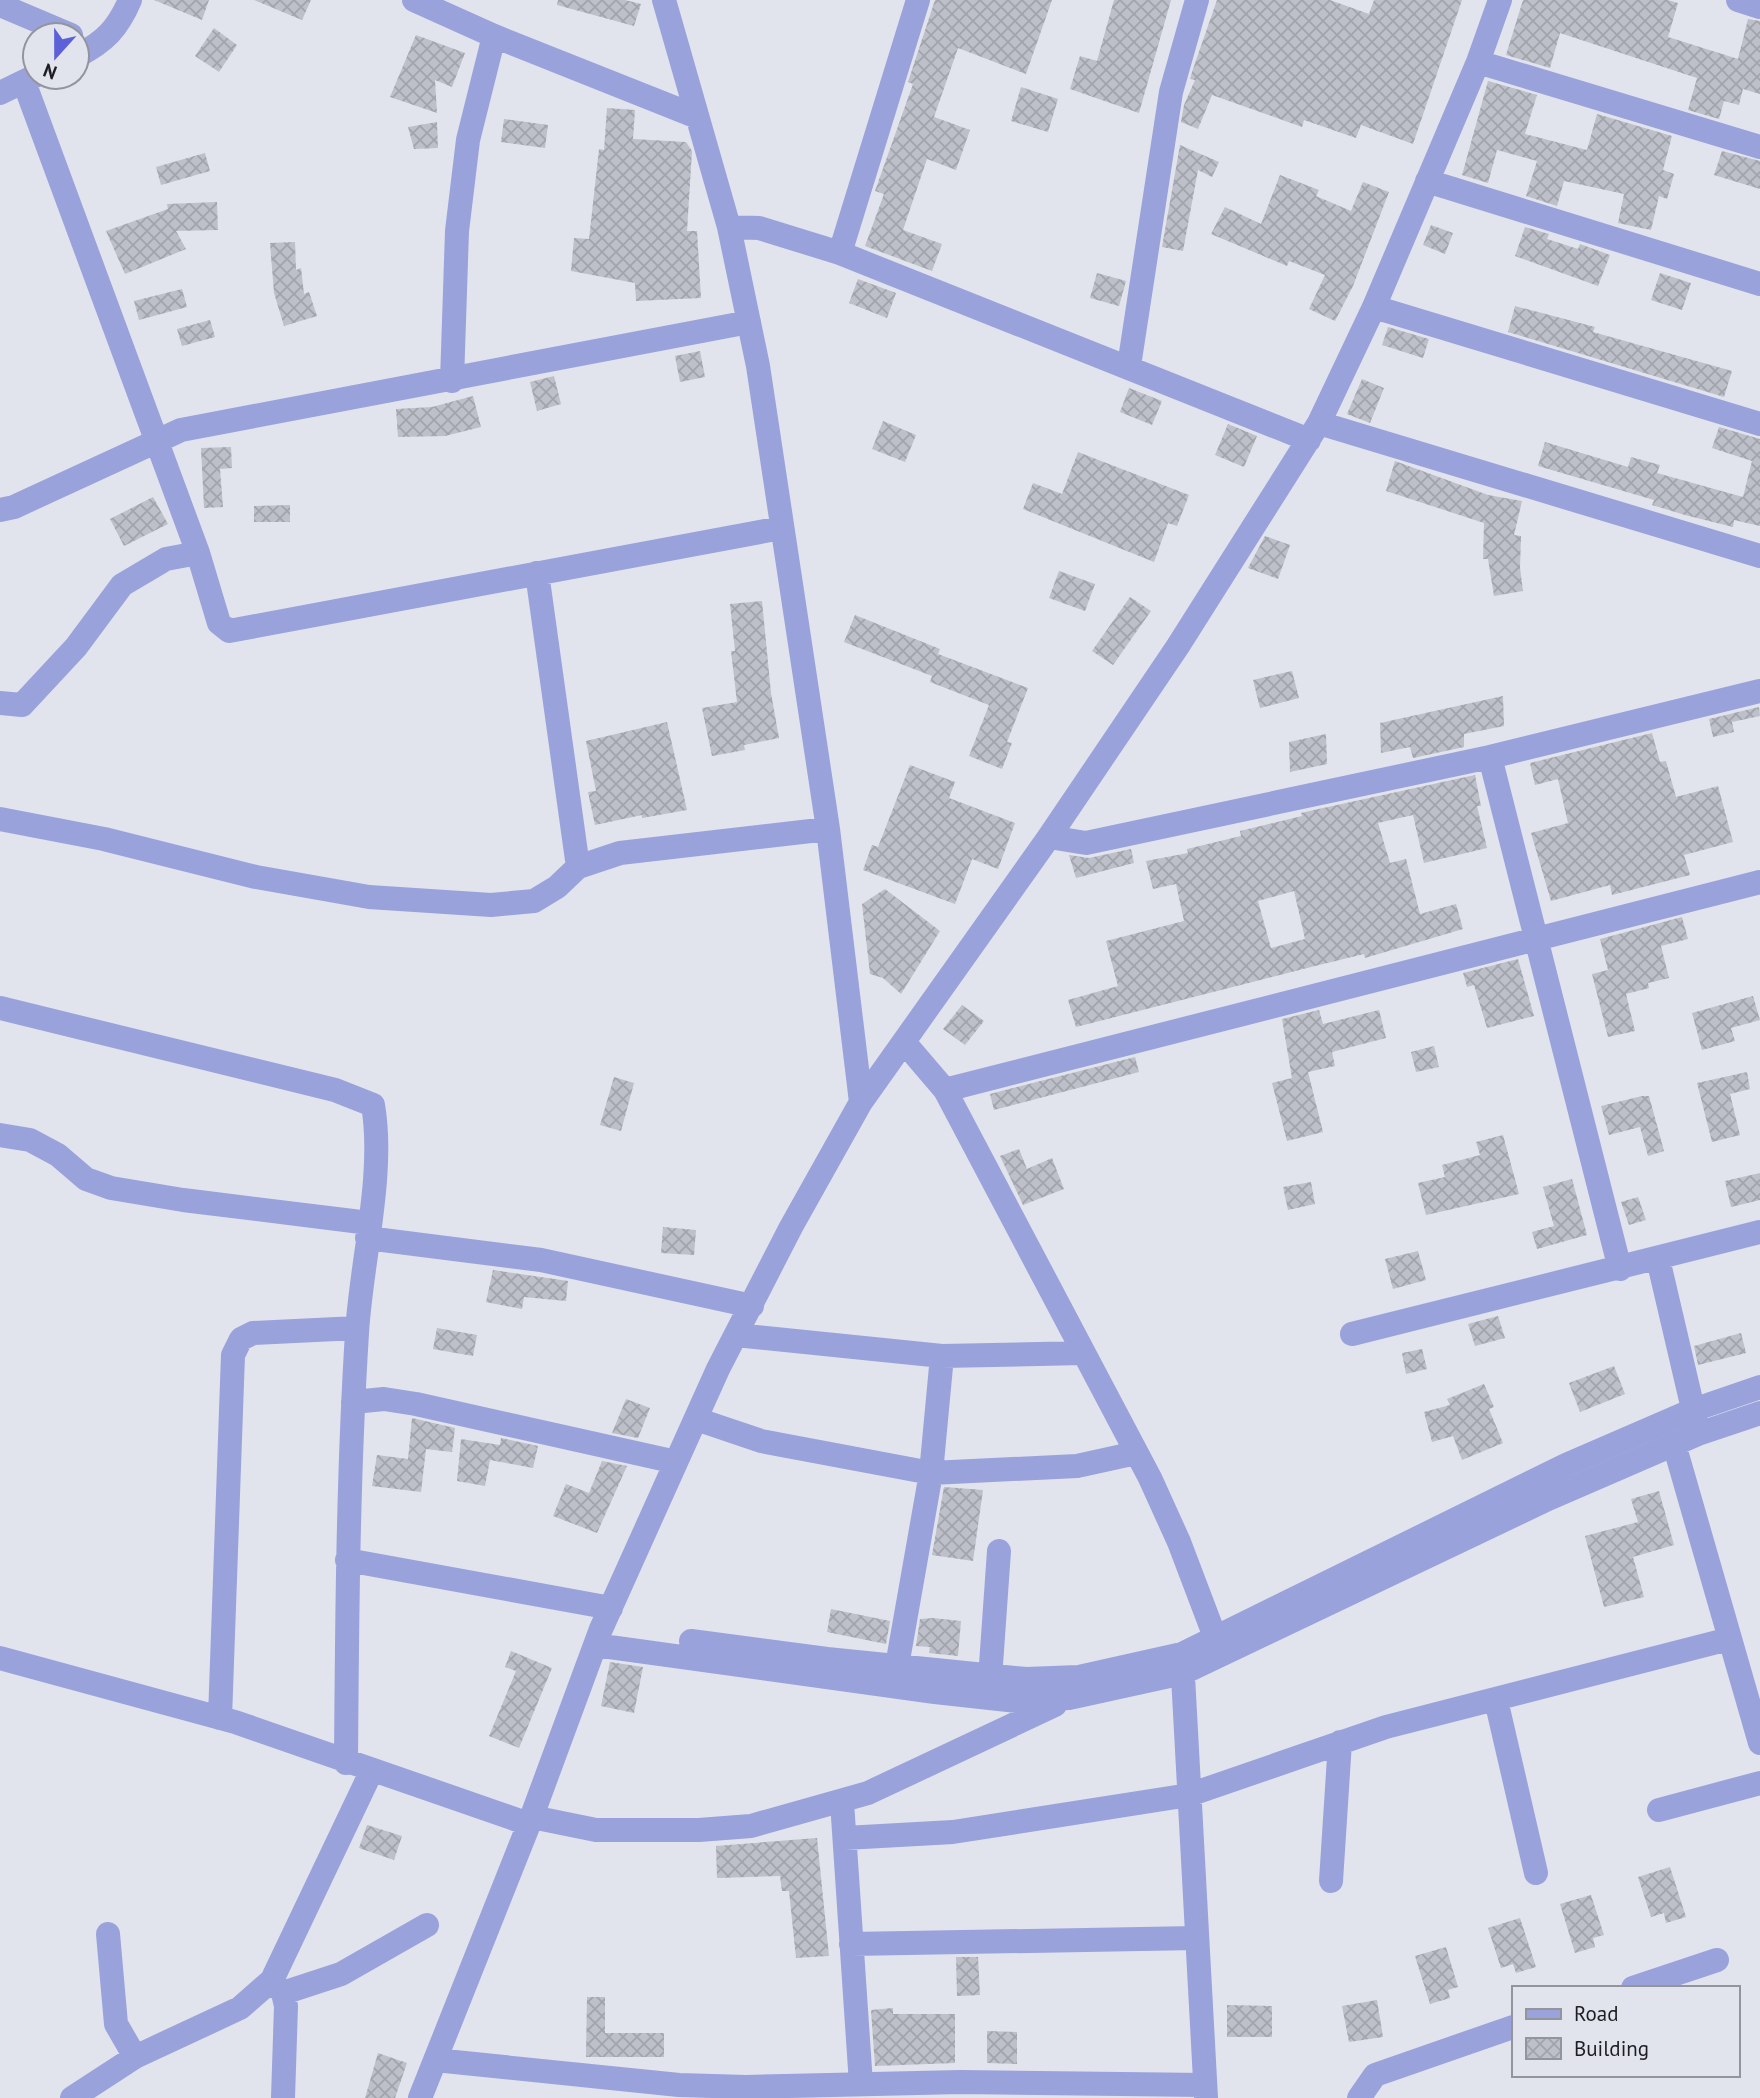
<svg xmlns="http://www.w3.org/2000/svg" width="1760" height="2098" font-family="'PT Sans',sans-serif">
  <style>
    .building { fill: url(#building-cross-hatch); fill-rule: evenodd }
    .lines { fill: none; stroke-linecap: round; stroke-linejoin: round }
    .minor { stroke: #99a2db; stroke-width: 24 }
  </style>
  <defs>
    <pattern id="building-cross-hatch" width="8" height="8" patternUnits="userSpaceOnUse" patternTransform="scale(1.75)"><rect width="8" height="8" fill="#bdbfc9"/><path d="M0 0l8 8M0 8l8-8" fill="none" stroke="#a2a4ac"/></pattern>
  </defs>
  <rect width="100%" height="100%" fill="#e1e3ed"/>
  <path class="building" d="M154 0H209L202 20Z
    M254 0H311L302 20Z
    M558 0H625L641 4 634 26 557 5Z
    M935 0H1052L1026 74 958 48 934 117 970 130 956 170 927 159 903 230 942 244 932 271 865 246 884 194 875 191 913 84 908 82Z
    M1114 0H1171L1139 113 1070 89 1080 56 1097 61Z
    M1217 0H1330L1369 14 1374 0H1462L1413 144 1361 125 1356 138 1304 120 1302 127 1212 95 1198 129 1181 122 1184 105 1195 80 1190 79 1192 72Z
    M1523 0H1668L1678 3 1668 37 1738 59 1748 19 1760 21V94L1743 89 1739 105 1724 101 1719 119 1688 110 1697 78 1560 33 1550 68 1506 55Z
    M214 28 237 45 219 72 195 56Z
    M416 35 465 53 452 87 435 80 437 113 390 97Z
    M1488 81 1537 95 1525 134 1587 150 1597 114 1672 136 1663 170 1674 174 1667 199 1659 196 1651 230 1618 223 1624 194 1564 181 1557 206 1526 196 1537 161 1497 150 1488 183 1462 175Z
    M1021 87 1058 99 1048 132 1011 121Z
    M607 108 635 110 633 139 686 142 692 151 687 231H697L701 298 636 301 635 283 571 271 574 238 589 239 599 149 604 150Z
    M504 119 548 125 545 148 501 142Z
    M437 122 438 148 414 149 408 127Z
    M1180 145 1219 162 1212 177 1198 170 1183 251 1162 247Z
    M1722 151 1760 161V189L1714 175Z
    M205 153 210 171 161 185 156 167Z
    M1280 175 1319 190 1316 196 1351 211 1363 182 1389 192 1353 286 1335 321 1309 309 1325 275 1289 261 1287 266 1211 234 1225 207 1261 224Z
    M217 202 218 230 176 231 186 249 125 274 106 231 168 209 167 204Z
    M1431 225 1453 233 1445 254 1423 245Z
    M1525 227 1549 234 1547 239 1578 249 1580 244 1610 255 1598 286 1515 256Z
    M295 242 296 270 301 268 304 294 309 292 317 316 284 326 274 293 270 243Z
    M1097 273 1126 281 1119 306 1090 298Z
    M1660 273 1691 283 1682 310 1651 300Z
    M858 279 896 293 887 318 849 303Z
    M182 289 187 307 139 320 134 301Z
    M1515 306 1595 327 1593 332 1732 371 1724 397 1508 332Z
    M210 320 215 337 182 346 177 329Z
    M1388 327 1429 339 1423 358 1382 345Z
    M700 351 705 377 680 382 675 356Z
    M554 376 561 404 537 411 530 382Z
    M1362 379 1384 388 1370 423 1347 414Z
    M1129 388 1162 401 1152 425 1120 412Z
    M473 396 481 427 445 436 398 437 396 409 432 407Z
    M883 421 916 435 905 462 872 449Z
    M1228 424 1257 436 1244 467 1215 455Z
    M1719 427 1760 439V526L1734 520 1733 527 1685 515 1652 505 1654 500 1538 466 1545 442 1628 467 1631 457 1660 465 1657 473 1743 497 1752 461 1712 448Z
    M231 447 232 468 220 469 223 507 204 508 201 448Z
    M1078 452 1189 495 1177 526 1168 523 1154 562 1023 509 1033 483 1062 494Z
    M1395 461 1488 495 1522 501 1514 535 1521 536 1520 568 1523 591 1494 596 1488 559H1483L1484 523 1386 491Z
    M153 497 168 524 124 546 110 519Z
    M290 505V522H254V506Z
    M1265 536 1290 545 1278 579 1248 568Z
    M1059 571 1095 584 1085 611 1049 598Z
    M1130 597 1151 611 1113 665 1092 651Z
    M762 601 771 693 779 738 744 745 745 750 712 756 702 708 737 702 731 651H735L730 604Z
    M855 615 940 649 938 654 1028 688 1007 742 1012 743 1002 769 969 756 989 705 930 682 932 676 844 642Z
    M1292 671 1299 698 1260 708 1253 680Z
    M1503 696 1504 726 1464 734V747L1413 758 1410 747 1381 753 1380 723Z
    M1759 707 1760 716 1732 722 1734 732 1713 737 1709 719Z
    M667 722 687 810 642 818V815L595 825 588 792 596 791 586 741Z
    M1652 733 1660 762 1666 761 1676 797 1718 786 1733 842 1684 855 1690 875 1612 895 1610 885 1551 901 1531 833 1568 823 1558 779 1535 785 1530 763Z
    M1326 734 1327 764 1290 772 1289 742Z
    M910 765 955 782 949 798 1015 823 998 869 972 859 955 904 863 870 872 845 878 847Z
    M1475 775 1481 806H1477L1487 848 1424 863 1413 815 1378 823 1390 863 1406 859 1420 914 1456 904 1463 929 1365 958 1364 954 1315 966 1076 1027 1068 1000 1118 986 1106 941 1184 921 1176 884 1153 889 1146 861 1188 853 1187 849 1241 836 1240 831 1302 816 1301 813 1314 810ZM1294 891 1305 939 1271 948 1258 901Z
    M1131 849 1134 863 1076 878 1069 855 1089 858Z
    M885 889 940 931 901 994 883 978 870 974 862 904Z
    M1682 917 1688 939 1661 946 1669 978 1648 983 1649 988 1626 994 1635 1031 1608 1037 1592 974 1608 970 1600 939Z
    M1518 959 1534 1016 1487 1028 1474 985 1467 987 1463 973Z
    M1753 996 1760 1020 1731 1028 1735 1041 1702 1050 1692 1013Z
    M962 1005 984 1021 965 1045 943 1029Z
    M1319 1010 1323 1024 1379 1010 1386 1038 1332 1052 1335 1066 1308 1072 1323 1132 1287 1141 1272 1083 1292 1078 1282 1019Z
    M1434 1046 1439 1067 1416 1072 1411 1052Z
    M1135 1057 1139 1072 994 1110 990 1094Z
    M1747 1072 1750 1089 1730 1094 1740 1135 1712 1142 1697 1083Z
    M614 1077 634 1083 621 1131 600 1125Z
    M1642 1096H1649L1664 1151 1648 1156 1640 1127 1609 1135 1601 1106Z
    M1503 1135 1519 1194 1426 1215 1418 1183 1445 1177 1442 1165 1480 1155 1476 1142Z
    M1019 1149 1027 1169 1052 1158 1064 1189 1023 1205 1000 1156Z
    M1760 1173V1200L1731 1207 1725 1181Z
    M1572 1179 1587 1235 1537 1249 1532 1232 1554 1226 1543 1187Z
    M1311 1182 1315 1204 1288 1210 1283 1187Z
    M1638 1197 1646 1220 1629 1225 1621 1202Z
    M663 1227 696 1230 694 1255 661 1253Z
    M1418 1251 1426 1280 1393 1289 1385 1259Z
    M493 1270 568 1281 566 1301 524 1297 522 1309 486 1302Z
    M1498 1316 1505 1338 1475 1346 1468 1324Z
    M437 1328 477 1335 473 1356 433 1349Z
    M1741 1333 1746 1353 1698 1365 1694 1346Z
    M1422 1349 1427 1369 1406 1374 1402 1353Z
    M1614 1366 1625 1394 1580 1412 1569 1383Z
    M1484 1384 1494 1407 1489 1409 1503 1443 1462 1460 1453 1436 1432 1442 1424 1412 1450 1405 1447 1399Z
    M626 1399 650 1408 638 1438 612 1433Z
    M412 1418 455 1428 452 1452 426 1449 421 1492 372 1486 377 1455 408 1459Z
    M501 1438 538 1446 533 1468 490 1460 485 1486 457 1481 461 1439 500 1445Z
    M602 1461 627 1466 597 1533 553 1516 566 1484 589 1493Z
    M944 1487 983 1490 973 1561 932 1555Z
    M1659 1491 1674 1545 1633 1557 1644 1597 1604 1607 1585 1536 1638 1522 1631 1499Z
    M831 1609 890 1621 886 1644 827 1632Z
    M933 1618 961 1621 958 1656 929 1653 930 1647 916 1646 920 1619Z
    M511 1651 552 1668 519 1748 489 1736 516 1671 505 1667Z
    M610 1662 643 1667 634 1713 601 1706Z
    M367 1825 402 1836 394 1860 359 1848Z
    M817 1838 829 1956 796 1958 789 1891H782L780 1876 717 1878 716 1846Z
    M1670 1867 1686 1917 1666 1923 1664 1913 1651 1917 1638 1877Z
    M1591 1895 1604 1935 1593 1938 1595 1947 1575 1953 1560 1904Z
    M1520 1918 1536 1967 1516 1973 1513 1964 1501 1968 1488 1928Z
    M1446 1947 1458 1987 1448 1990 1450 1998 1430 2004 1415 1956Z
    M956 1957H978L980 1995 957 1996Z
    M587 1997H605V2033H664V2057H586Z
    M1377 2000 1383 2037 1349 2042 1342 2006Z
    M1227 2005 1272 2006V2037H1227Z
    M893 2008V2014H955V2063L875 2066 871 2010Z
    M987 2031 1017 2032V2064L987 2063Z
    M378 2053 407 2063 395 2098H365Z"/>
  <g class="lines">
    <path class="minor" d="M414 0 494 36 695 116
      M664 0 729 227 758 366 828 829 861 1102
      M1738 0 1760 7
      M0 5 71 35
      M77 56C105 42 118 28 130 0
      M1478 62 1760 147
      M24 82 198 553 219 623 229 631 781 528
      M0 93 35 76
      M1427 181 1760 284
      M729 227 759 228 840 253 1309 440
      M840 253 918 0
      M1374 307 1760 424
      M1129 366 1171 92 1197 0
      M452 381 457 231 468 140 494 36
      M1319 423 1760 556
      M0 510 14 507 181 430 749 322
      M537 573 578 867
      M0 703 22 705 76 647 122 585 166 559 198 553
      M1490 757 1620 1269
      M0 819 104 839 256 877 369 897 491 905 534 901 557 887 578 867 620 853 828 829
      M1049 837 1086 843 1490 757 1760 691
      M0 1008 335 1090 373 1105C385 1175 361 1262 357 1333 348 1476 347 1619 346 1763
      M904 1042 945 1090 1150 1478 1179 1542 1215 1637
      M945 1090 1760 882
      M0 1135 30 1140 58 1155 86 1179 111 1188 183 1200 369 1223
      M367 1238 541 1260 752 1306
      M1658 1259 1697 1426
      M1352 1334 1760 1232
      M736 1335 942 1356
      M353 1402 384 1399 416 1404 676 1462
      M696 1419 761 1441 931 1473 1077 1466 1136 1453
      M1674 1444 1760 1743
      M347 1560 611 1608
      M691 1641 827 1659 1026 1679 1079 1677 1182 1654 1566 1465 1693 1410 1760 1387
      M595 1645 935 1692 1017 1701 1069 1698 1183 1673 1548 1499 1698 1434 1760 1413
      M0 1658 235 1722 529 1824
      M1182 1658 1206 2098
      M894 1683 931 1473 942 1356 1083 1353
      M989 1693 999 1551
      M1496 1700 1536 1873
      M220 1718 233 1355 241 1339 253 1333 357 1328
      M842 1802 861 2084
      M1659 1810 1760 1783
      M532 1817 596 1830H699L751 1826 868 1793 1055 1705
      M845 1838 953 1832 1189 1795 1386 1727 1729 1639
      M1331 1881 1340 1742
      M108 1934 116 2024 135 2057
      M851 1944 1197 1938
      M272 1981 283 1993 286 2006 283 2098
      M1633 1988 1717 1960
      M283 1993 341 1974 427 1925
      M435 2060 679 2085 746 2087 961 2082 1205 2085
      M72 2098 135 2057 240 2008 272 1980 372 1770
      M420 2098 529 1824 601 1629 718 1369 791 1227 861 1102 1049 837 1178 646 1319 423 1374 307 1478 62 1500 0
      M1359 2098 1375 2075 1513 2027"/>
  </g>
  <rect x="1512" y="1986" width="228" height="91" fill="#e1e3ed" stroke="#93949c" stroke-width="2"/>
  <rect x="1526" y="2009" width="35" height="10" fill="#99a2db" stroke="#93949c" stroke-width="2"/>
  <text x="1574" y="2021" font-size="21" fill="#1e1e22">Road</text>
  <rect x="1526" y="2038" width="35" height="21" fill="url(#building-cross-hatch)" stroke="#93949c" stroke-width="2"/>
  <text x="1574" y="2056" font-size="21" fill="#1e1e22">Building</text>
  <g transform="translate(56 56) rotate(201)"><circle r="33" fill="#e1e3ed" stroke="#93949c" stroke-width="2"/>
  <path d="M0-5L12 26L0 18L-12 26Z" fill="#5c61d8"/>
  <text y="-10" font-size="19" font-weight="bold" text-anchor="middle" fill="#1e1e22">N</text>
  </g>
</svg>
